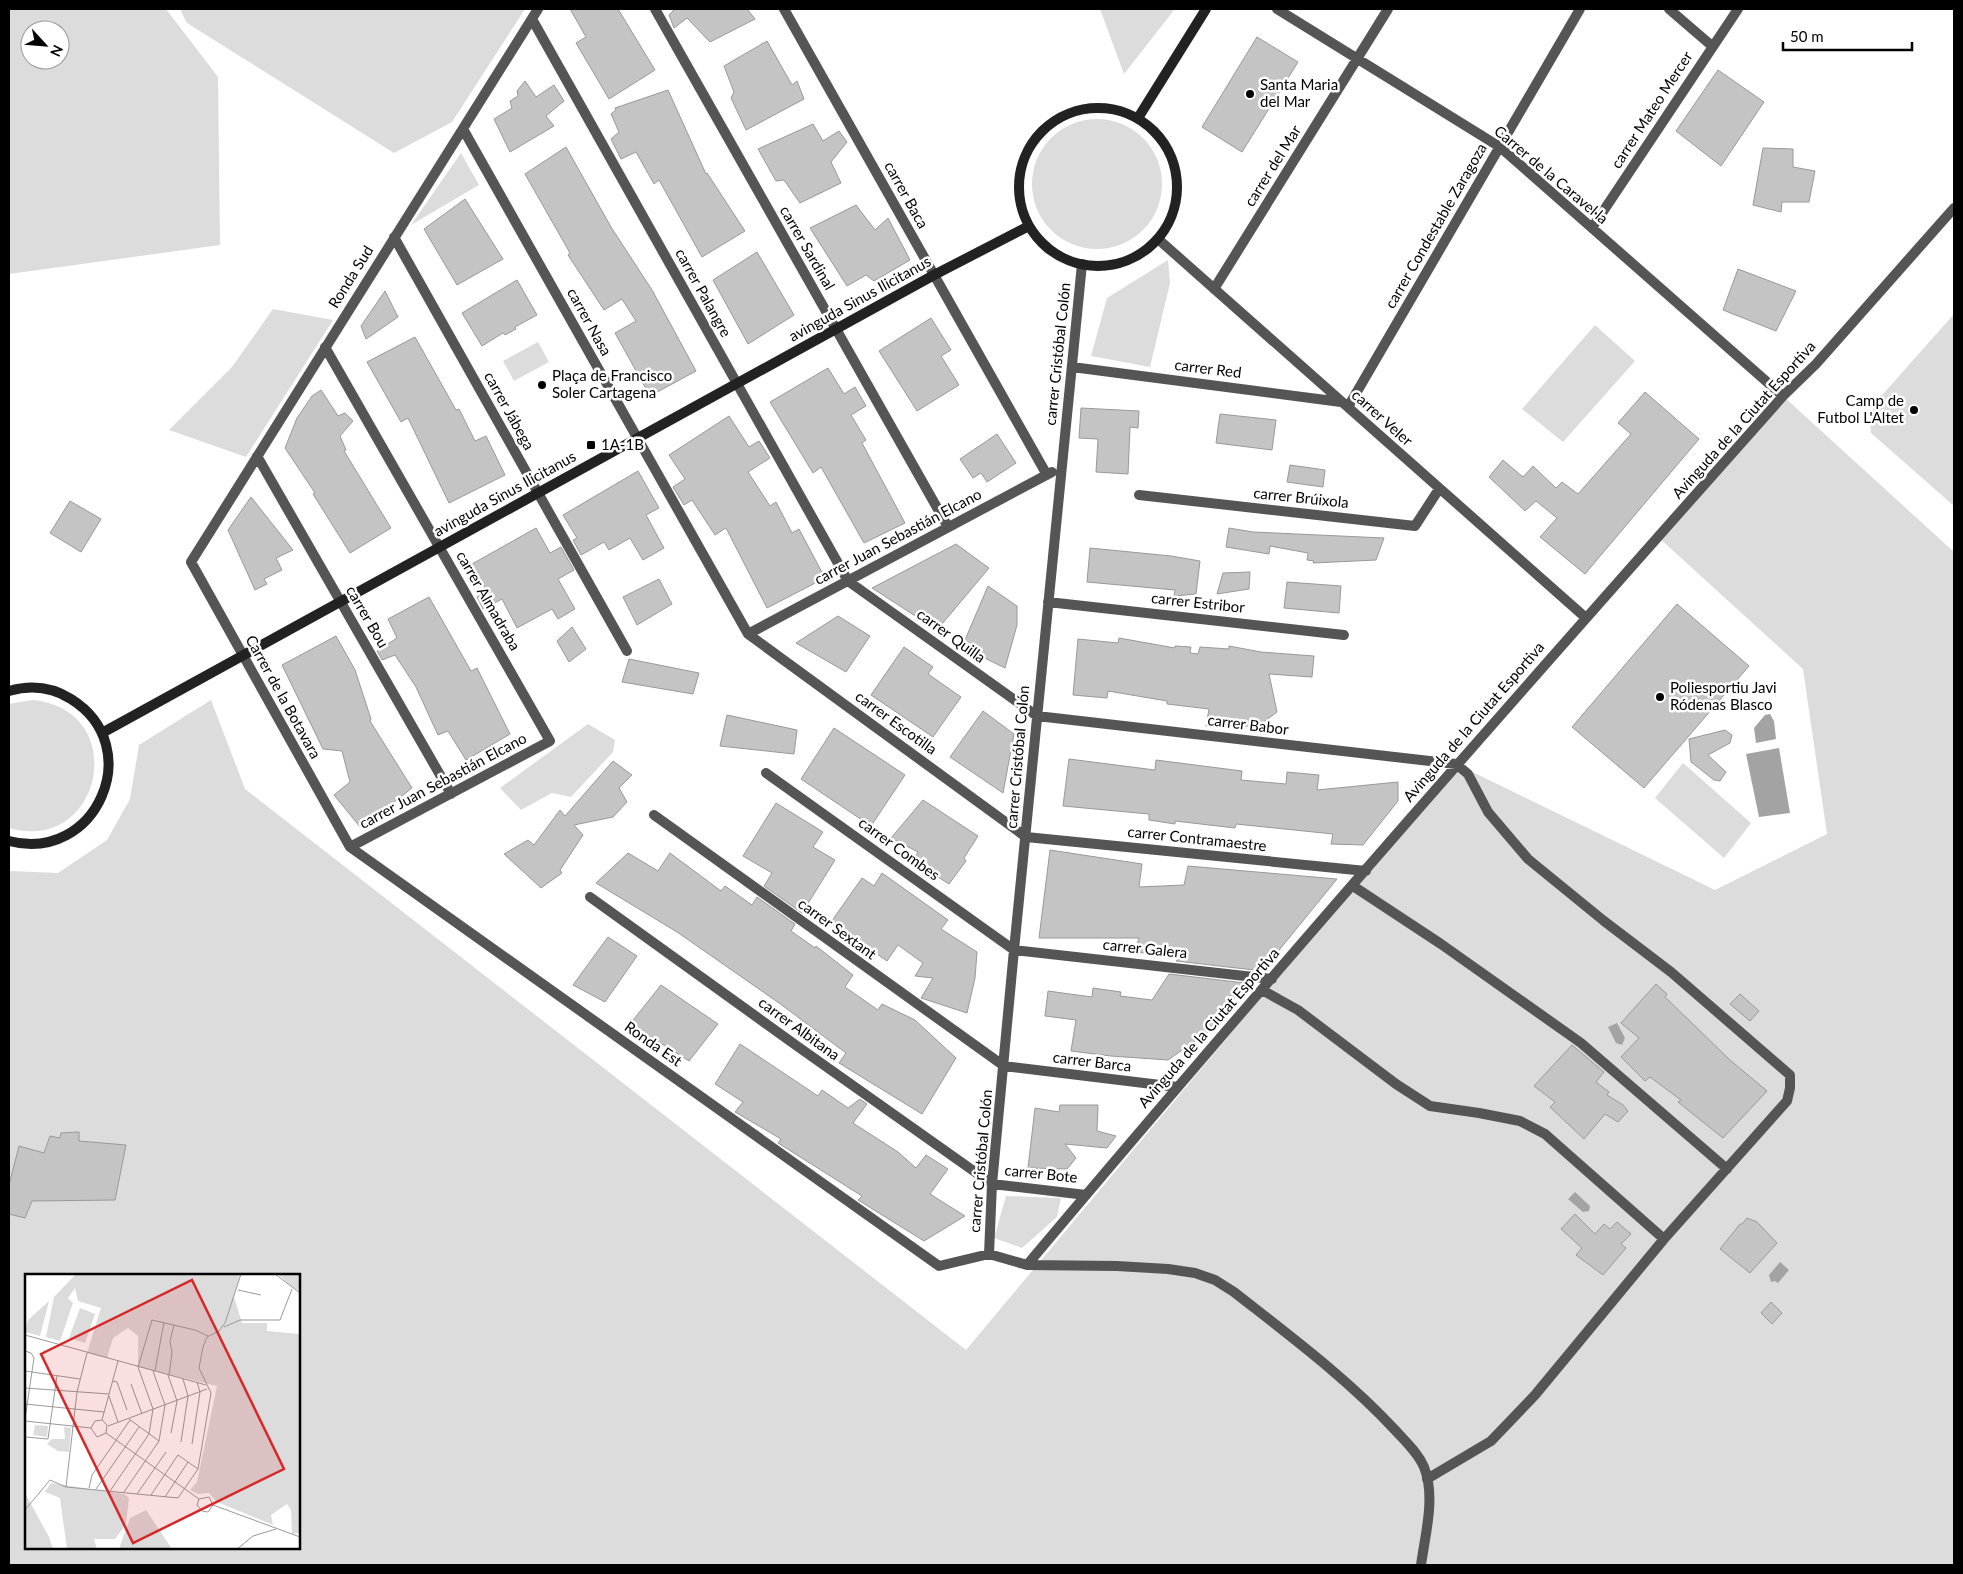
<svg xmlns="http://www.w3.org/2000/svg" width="1963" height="1574" font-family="Lato,sans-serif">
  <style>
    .green { fill: #dcdcdc; fill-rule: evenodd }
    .water { fill: #a3a3a3 }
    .building { fill: #c4c4c4; stroke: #999 }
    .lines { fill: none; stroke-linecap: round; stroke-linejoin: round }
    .street { stroke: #555; stroke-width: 10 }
    .secondary { stroke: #222; stroke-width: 10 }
    .poi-dot { fill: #000; stroke: #fff; stroke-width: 2 }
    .labels { text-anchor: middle; stroke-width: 5; stroke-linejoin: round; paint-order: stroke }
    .poi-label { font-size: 15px; fill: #000; stroke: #fff; text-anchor: start }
    .street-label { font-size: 15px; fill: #000; stroke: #fff }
    .inset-road { fill: none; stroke: #999; stroke-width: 1 }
    .view { fill: #d62828; fill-opacity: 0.15; stroke: #d62828; stroke-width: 2.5 }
    .inset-edge { fill: none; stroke: #000; stroke-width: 2.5 }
  </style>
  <rect width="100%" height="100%" fill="#fff"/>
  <path class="green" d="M9 9H166L218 77 220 245 9 274ZM30 30H60V60H30Z
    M180 9H525L452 122 394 153 187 23Z
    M1100 9H1174L1171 14 1124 74Z
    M1032 184a65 65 0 1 1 130 0a65 65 0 1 1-130 0Z
    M461 153 479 185 411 225Z
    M1168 260 1170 283 1150 367 1091 356 1107 298Z
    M273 309 333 320 246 457 169 430 232 367Z
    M1954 314V506L1871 433 1870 417 1876 402Z
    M1595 325 1635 361 1563 442 1522 409Z
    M538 342 549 362 514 381 503 361Z
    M1783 396 1954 552V1565H9V871L58 873 107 840 130 799 139 745 211 700 245 789 966 1350 1456 764 1715 890 1827 834 1803 669 1658 537ZM26 1275H299V1548H26Z
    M33 700C132 710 102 855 9 828V704Z
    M588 724 615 740 613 752 571 797 552 793 521 810 500 788Z
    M1683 763 1751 823 1724 858 1655 798Z
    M1006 1196 1061 1198 1057 1217 1022 1248 994 1238Z"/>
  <path class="water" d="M1770 714 1774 721 1776 739 1756 743 1754 728 1765 715Z
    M1779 748 1790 813 1759 817 1746 754Z
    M1617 1023 1625 1038 1622 1045 1616 1043 1608 1027Z
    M1575 1192 1590 1206 1589 1211 1583 1212 1568 1199Z
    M1780 1262 1789 1270 1778 1283 1775 1281 1771 1282 1769 1275Z"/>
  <path class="building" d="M570 9H618L655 70 609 99 576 43 586 37Z
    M675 9H747L755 19 710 42 687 18 674 28 669 15Z
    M1257 37 1298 62 1242 152 1202 127Z
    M767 41 792 85 797 81 804 99 746 130 731 98 734 92 724 66Z
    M1718 70 1764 102 1721 166 1676 131Z
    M525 81 536 97 554 85 564 101 546 116 554 126 510 152 494 119 512 108 510 101 518 96 517 91Z
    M668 90 706 174 707 173 745 231 702 257 659 180 654 184 636 152 621 159 611 139 619 132 611 114 616 110 615 108Z
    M813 124 823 141 839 131 847 142 831 162 841 183 800 203 784 180 776 181 758 149Z
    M566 147 611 227 652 290 696 371 650 396 615 333 636 321 622 299 604 310 568 255 570 253 525 174Z
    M1763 148 1793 149V167L1815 171 1809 202H1782L1781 212 1753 205Z
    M465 199 503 259 457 285 424 229Z
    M856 205 875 230 888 218 910 260 874 281 866 275 847 286 810 228Z
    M757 252 794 315 748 344 713 280Z
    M1738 269 1796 291 1776 331 1723 310Z
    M517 280 537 315 515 327 516 329 505 335 503 333 482 346 462 313Z
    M385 291 398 317 366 339 361 326Z
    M931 318 951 350 941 356 959 385 917 411 879 351Z
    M415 337 456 410 459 409 475 441 486 436 505 475 449 503 408 418 401 422 367 362Z
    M828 368 844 394 855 387 866 406 851 415 866 440 862 443 905 523 864 543 821 467 813 473 770 402Z
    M321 390 338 416 345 413 353 421 340 436 346 450 344 451 391 528 350 553 313 494 315 493 285 448 297 418 312 396Z
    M1645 392 1699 439 1585 574 1540 537 1557 518 1536 501 1525 511 1489 477 1503 460 1523 477 1533 466 1556 488 1562 482 1578 494 1631 434 1618 423Z
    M1081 408 1139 411 1138 428 1130 427 1128 474 1096 472 1098 439 1079 438Z
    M1220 414 1276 420 1272 450 1216 443Z
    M729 416 749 447 759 441 770 458 748 472 770 506 776 502 792 533 799 529 825 578 767 608 726 528 715 535 692 500 684 505 673 487 685 479 669 455Z
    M997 434 1016 463 987 482 981 473 973 478 960 459Z
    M1290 465 1325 470 1323 487 1287 482Z
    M638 471 659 508 646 515 664 548 643 560 630 538 609 550 604 542 581 555 573 540 577 538 563 515Z
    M251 497 293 550 276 558 282 570 264 579 267 584 255 590 228 530Z
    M70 501 101 519 81 552 50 533Z
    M536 528 550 553 561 547 574 570 558 579 575 609 558 619 552 609 517 628 502 599 483 609 477 597 487 592 472 564Z
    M1229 528 1253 532 1384 538 1376 560 1313 563 1314 561 1307 560 1308 553 1270 546 1269 554 1226 547Z
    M956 544 989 568 937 630 872 588Z
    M1090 548 1171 556 1200 561 1196 594 1174 596 1175 590 1087 582Z
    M1250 572 1249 589 1217 594 1223 573Z
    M659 579 672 604 637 625 623 597Z
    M1287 582 1341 586 1339 613 1284 608Z
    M988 586 1017 606V625L1005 668 962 647Z
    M429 597 471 671 477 668 510 734 466 760 448 731 438 735 416 687 395 655 382 660 377 651 397 638 388 619Z
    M1677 604 1749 666 1644 788 1572 727Z
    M838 616 870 636 846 672 796 643Z
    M572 627 586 649 569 662 557 641Z
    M336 636 355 670 371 719 370 721 412 788 361 828 334 795 350 782 342 751 323 749 282 665Z
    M1119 638 1175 648V646L1191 647 1190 653 1198 654 1200 647 1229 649V646L1261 652 1314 656 1312 677 1269 674 1277 712 1258 726H1206L1209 709 1167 704V701L1108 691 1107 698 1073 695 1078 639 1118 643Z
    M904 647 933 667 928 674 961 697 933 737 871 695Z
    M629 659 699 673 693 694 622 682Z
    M983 711 1014 734 1003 793 950 757Z
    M727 715 797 730 794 754 720 746Z
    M834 728 905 775 871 826 801 779Z
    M1725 730 1732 735 1730 743 1708 755 1726 772 1720 781 1714 780 1691 762 1689 739Z
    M1069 759 1155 770 1156 760 1242 771 1241 780 1286 784 1287 772 1319 775 1317 790 1398 782V801L1363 845 1331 844 1333 834 1236 824 1235 828 1175 821V824L1149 820V814L1063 806Z
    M613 761 632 775 619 788 627 802 613 817 574 825 583 835 560 870 562 873 541 888 504 854 528 840 534 845 560 810 565 816Z
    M923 800 978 836 964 858 966 861 949 884 913 861 918 852 891 838Z
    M776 803 823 832 813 847 835 860 802 913 764 886 772 873 743 856Z
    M1050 850 1142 864 1139 887 1184 885 1188 866 1337 879 1267 965H1258L1254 970 1176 961 1179 957 1135 952 1139 938H1039Z
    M628 853 658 871 670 853 721 891 725 886 752 905 757 897 795 924 791 931 815 948 816 946 853 975 845 987 878 1010 882 1004 915 1020 956 1058 922 1114 839 1063 846 1053 779 1003 677 932 596 883Z
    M882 873 948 920 941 929 977 952 975 978 967 1013 921 998 933 978 915 976 923 963 898 945 887 961 831 922 862 878 874 886Z
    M608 937 637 956 605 1002 573 985Z
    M1169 974 1245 983 1215 1027 1168 1060 1111 1056 1071 1051 1076 1020 1045 1016 1048 991 1092 997 1093 988 1121 992 1120 996 1152 1000Z
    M1656 984 1667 994 1665 997 1730 1060 1767 1091 1723 1138 1678 1102 1681 1100 1650 1077 1645 1081 1621 1057 1639 1038 1621 1023Z
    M661 985 718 1024 689 1061 630 1024Z
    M1740 994 1759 1011 1750 1021 1730 1004Z
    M740 1044 818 1096 822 1090 848 1108 860 1099 867 1104 853 1123 898 1152 916 1168 926 1155 948 1169 930 1194 965 1216 924 1241 858 1200 862 1196 778 1143 781 1139 735 1112 743 1102 715 1084Z
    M1572 1045 1604 1072 1596 1082 1609 1092 1607 1095 1623 1105 1628 1111 1618 1122 1605 1114 1584 1139 1550 1107 1555 1102 1534 1086Z
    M1060 1105H1098L1097 1131 1116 1136 1107 1148 1065 1144 1076 1158 1067 1169 1028 1168 1035 1108 1059 1112Z
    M79 1132V1141L126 1145 115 1200 32 1201 25 1218 9 1214V1185L19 1146 44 1153 50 1136 60 1138 61 1133Z
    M1575 1214 1595 1234 1604 1224 1610 1229 1617 1222 1631 1234 1621 1244 1626 1248 1603 1275 1576 1255 1582 1248 1561 1229Z
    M1747 1218 1757 1222 1777 1243 1750 1273 1720 1249 1740 1224H1742Z
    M1771 1302 1782 1313 1772 1324 1761 1313Z"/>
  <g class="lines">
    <path class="street" d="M538 9 191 562 350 847 939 1266 989 1254 1027 1265 1117 1266 1168 1269 1195 1273 1215 1280 1234 1292C1290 1336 1348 1379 1396 1431 1406 1442 1418 1453 1424 1467 1436 1497 1425 1535 1421 1565
      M655 9 948 527
      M784 9 1047 475
      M1277 9 1500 147 1783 396
      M1669 9 1712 46
      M532 19 848 581 1037 716 1456 764 1468 774 1488 812 1528 859 1604 921 1671 972 1790 1075V1088L1787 1101 1664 1239 1535 1395 1491 1441 1427 1479
      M463 129 748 634 1026 837 1366 871
      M1592 228 1738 9
      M394 237 627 651
      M1158 239 1586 618
      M1214 289 1388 9
      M325 347 550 741 350 847
      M1072 367 1341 402
      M1348 407 1580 9
      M257 456 451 794
      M1139 495 1415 526 1439 489
      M1048 602 1344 635
      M748 634 1052 472
      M766 773 1014 950 1272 979
      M654 815 1004 1066 1177 1087
      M1353 886 1441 944 1581 1043 1727 1169
      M590 897 797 1046 992 1184 1086 1195
      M1262 990 1298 1010 1396 1084 1430 1106 1479 1113 1520 1121 1545 1134 1664 1239
      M989 1254 992 1184 1014 950 1082 264
      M1027 1265C1274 971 1528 683 1783 396L1816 364 1954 208"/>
    <path class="secondary" d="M1019 187a79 79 0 1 1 158 0a79 79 0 1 1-158 0Z
      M1138 118 1206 9
      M9 691C30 685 52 687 71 699 148 747 96 864 9 841
      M102 733 934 275 1029 226"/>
  </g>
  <g class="poi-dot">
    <circle cx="1250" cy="94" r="5"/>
    <circle cx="542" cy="385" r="5"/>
    <circle cx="1914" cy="410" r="5"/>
    <rect x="586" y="440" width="10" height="10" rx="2.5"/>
    <circle cx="1660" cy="697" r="5"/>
  </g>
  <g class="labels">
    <g class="poi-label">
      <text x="1260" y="90">Santa Maria<tspan x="1260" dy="17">del Mar</tspan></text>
      <text x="552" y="381">Plaça de Francisco<tspan x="552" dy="17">Soler Cartagena</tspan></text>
      <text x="1904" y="406" text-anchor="end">Camp de<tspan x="1904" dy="17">Futbol L'Altet</tspan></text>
      <text x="601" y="450">1A-1B</text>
      <text x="1670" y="693">Poliesportiu Javi<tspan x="1670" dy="17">Ródenas Blasco</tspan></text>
    </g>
    <g class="street-label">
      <text transform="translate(1652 110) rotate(-57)" y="5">carrer Mateo Mercer</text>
      <text transform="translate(1273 166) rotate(-58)" y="5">carrer del Mar</text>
      <text transform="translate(1551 175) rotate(40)" y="5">Carrer de la Caravel·la</text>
      <text transform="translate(906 195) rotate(61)" y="5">carrer Baca</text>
      <text transform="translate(1436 226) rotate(-60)" y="5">carrer Condestable Zaragoza</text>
      <text transform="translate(807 248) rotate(60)" y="5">carrer Sardinal</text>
      <text transform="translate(351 277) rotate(-58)" y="5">Ronda Sud</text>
      <text transform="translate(703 293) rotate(61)" y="5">carrer Palangre</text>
      <text transform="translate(860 299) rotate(-29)" y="5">avinguda Sinus Ilicitanus</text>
      <text transform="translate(589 322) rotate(61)" y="5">carrer Nasa</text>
      <text transform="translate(1058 354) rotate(-84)" y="5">carrer Cristóbal Colón</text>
      <text transform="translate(1208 369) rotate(7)" y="5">carrer Red</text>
      <text transform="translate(509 411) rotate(61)" y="5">carrer Jábega</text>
      <text transform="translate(1382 418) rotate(42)" y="5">carrer Veler</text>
      <text transform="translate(1744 420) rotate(-48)" y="5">Avinguda de la Ciutat Esportiva</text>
      <text transform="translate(505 494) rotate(-29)" y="5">avinguda Sinus Ilicitanus</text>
      <text transform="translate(1301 498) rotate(6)" y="5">carrer Brúixola</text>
      <text transform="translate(898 537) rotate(-28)" y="5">carrer Juan Sebastián Elcano</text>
      <text transform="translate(488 601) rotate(60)" y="5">carrer Almadraba</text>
      <text transform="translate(1198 603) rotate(6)" y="5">carrer Estribor</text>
      <text transform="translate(367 617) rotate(60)" y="5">carrer Bou</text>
      <text transform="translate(951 636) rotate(36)" y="5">carrer Quilla</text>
      <text transform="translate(283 697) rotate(61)" y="5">Carrer de la Botavara</text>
      <text transform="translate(1474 722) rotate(-49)" y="5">Avinguda de la Ciutat Esportiva</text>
      <text transform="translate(896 723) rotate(36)" y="5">carrer Escotilla</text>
      <text transform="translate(1248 725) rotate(7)" y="5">carrer Babor</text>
      <text transform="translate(1018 757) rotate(-85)" y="5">carrer Cristóbal Colón</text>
      <text transform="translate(443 781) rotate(-28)" y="5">carrer Juan Sebastián Elcano</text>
      <text transform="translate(1197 839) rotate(6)" y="5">carrer Contramaestre</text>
      <text transform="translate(899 849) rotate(36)" y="5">carrer Combes</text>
      <text transform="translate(837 929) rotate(36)" y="5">carrer Sextant</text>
      <text transform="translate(1145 949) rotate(6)" y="5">carrer Galera</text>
      <text transform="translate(1209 1028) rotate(-49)" y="5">Avinguda de la Ciutat Esportiva</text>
      <text transform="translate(799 1029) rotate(36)" y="5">carrer Albitana</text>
      <text transform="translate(653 1044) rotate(35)" y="5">Ronda Est</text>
      <text transform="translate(1092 1062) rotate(7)" y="5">carrer Barca</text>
      <text transform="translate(981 1161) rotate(-85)" y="5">carrer Cristóbal Colón</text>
      <text transform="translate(1041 1174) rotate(6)" y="5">carrer Bote</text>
    </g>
  </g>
  <g transform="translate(25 1274)">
    <rect width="275" height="275" fill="#fff"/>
    <path d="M51 0H215L209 23 217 49H242V57L275 60V259L267 260 266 236 262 230 246 241 248 251 192 228 184 219 173 220 165 216 172 208 192 112 113 93V62L103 54 88 64 82 84 62 79 76 34 53 27 50 14 43 24 48 29 35 67 21 63 29 23ZM253 0H275V17L267 13ZM24 27 15 62 0 58 3 46ZM55 34 70 40 60 69 44 64ZM10 151 23 152 22 163 8 161ZM39 153 46 154 44 178 33 177 22 170 27 165H40ZM26 209 99 220 104 224 101 250 90 265H69L72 275H42L35 224 20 218ZM0 219 24 263 28 275H0ZM121 236 147 275H94L105 244Z" fill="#dcdcdc"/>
    <path class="inset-road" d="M250 0 275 19M213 16 236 21M199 53 215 46H255L267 15M0 61 181 111M0 77 6 79 9 84 0 145M0 97 55 105M130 97 139 48M143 101 152 127 146 159M144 101 147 79 145 67 149 51M88 107 92 108 102 136M106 110 117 140M0 114 84 120M84 122 93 148M0 130 79 138M104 145 134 167M77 146 93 87M0 147 66 154M83 152 182 115M66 154 70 147 77 146 82 151 81 159M66 154 72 163 81 159M81 159 174 225M0 163 23 165 32 102M156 168 163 122 158 105M167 170 175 118 172 108M41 213 52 118 62 79M64 214 67 201 105 146M71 215 114 153M85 217 124 160 128 135 113 93 127 46 170 56 183 62M99 218 134 167 140 131 128 97M112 220 141 178M126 221 153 181 173 195M140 223 163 188M174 225 172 231 177 237 183 238 188 231M174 225 184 223 188 231M188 231 275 263M0 236 25 206 41 213 153 224 173 195 186 119 174 94 178 73 182 63 194 57 200 49 216 0M212 275 228 262 251 255"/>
    <path class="view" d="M167 6 259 195 108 269 16 80Z"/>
    <rect width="275" height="275" class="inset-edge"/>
  </g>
  <rect width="1963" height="1574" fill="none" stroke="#000000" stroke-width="20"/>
  <g transform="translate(45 45) rotate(116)"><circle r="24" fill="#ffffff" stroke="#999999"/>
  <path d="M0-4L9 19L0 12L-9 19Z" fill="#000000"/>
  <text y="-8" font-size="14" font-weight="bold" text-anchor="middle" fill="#000000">N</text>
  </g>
  <path d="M1783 42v8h129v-8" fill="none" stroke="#000000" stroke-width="2.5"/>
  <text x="1790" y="42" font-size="15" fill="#000000" stroke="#ffffff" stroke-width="4" paint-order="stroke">50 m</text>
</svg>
